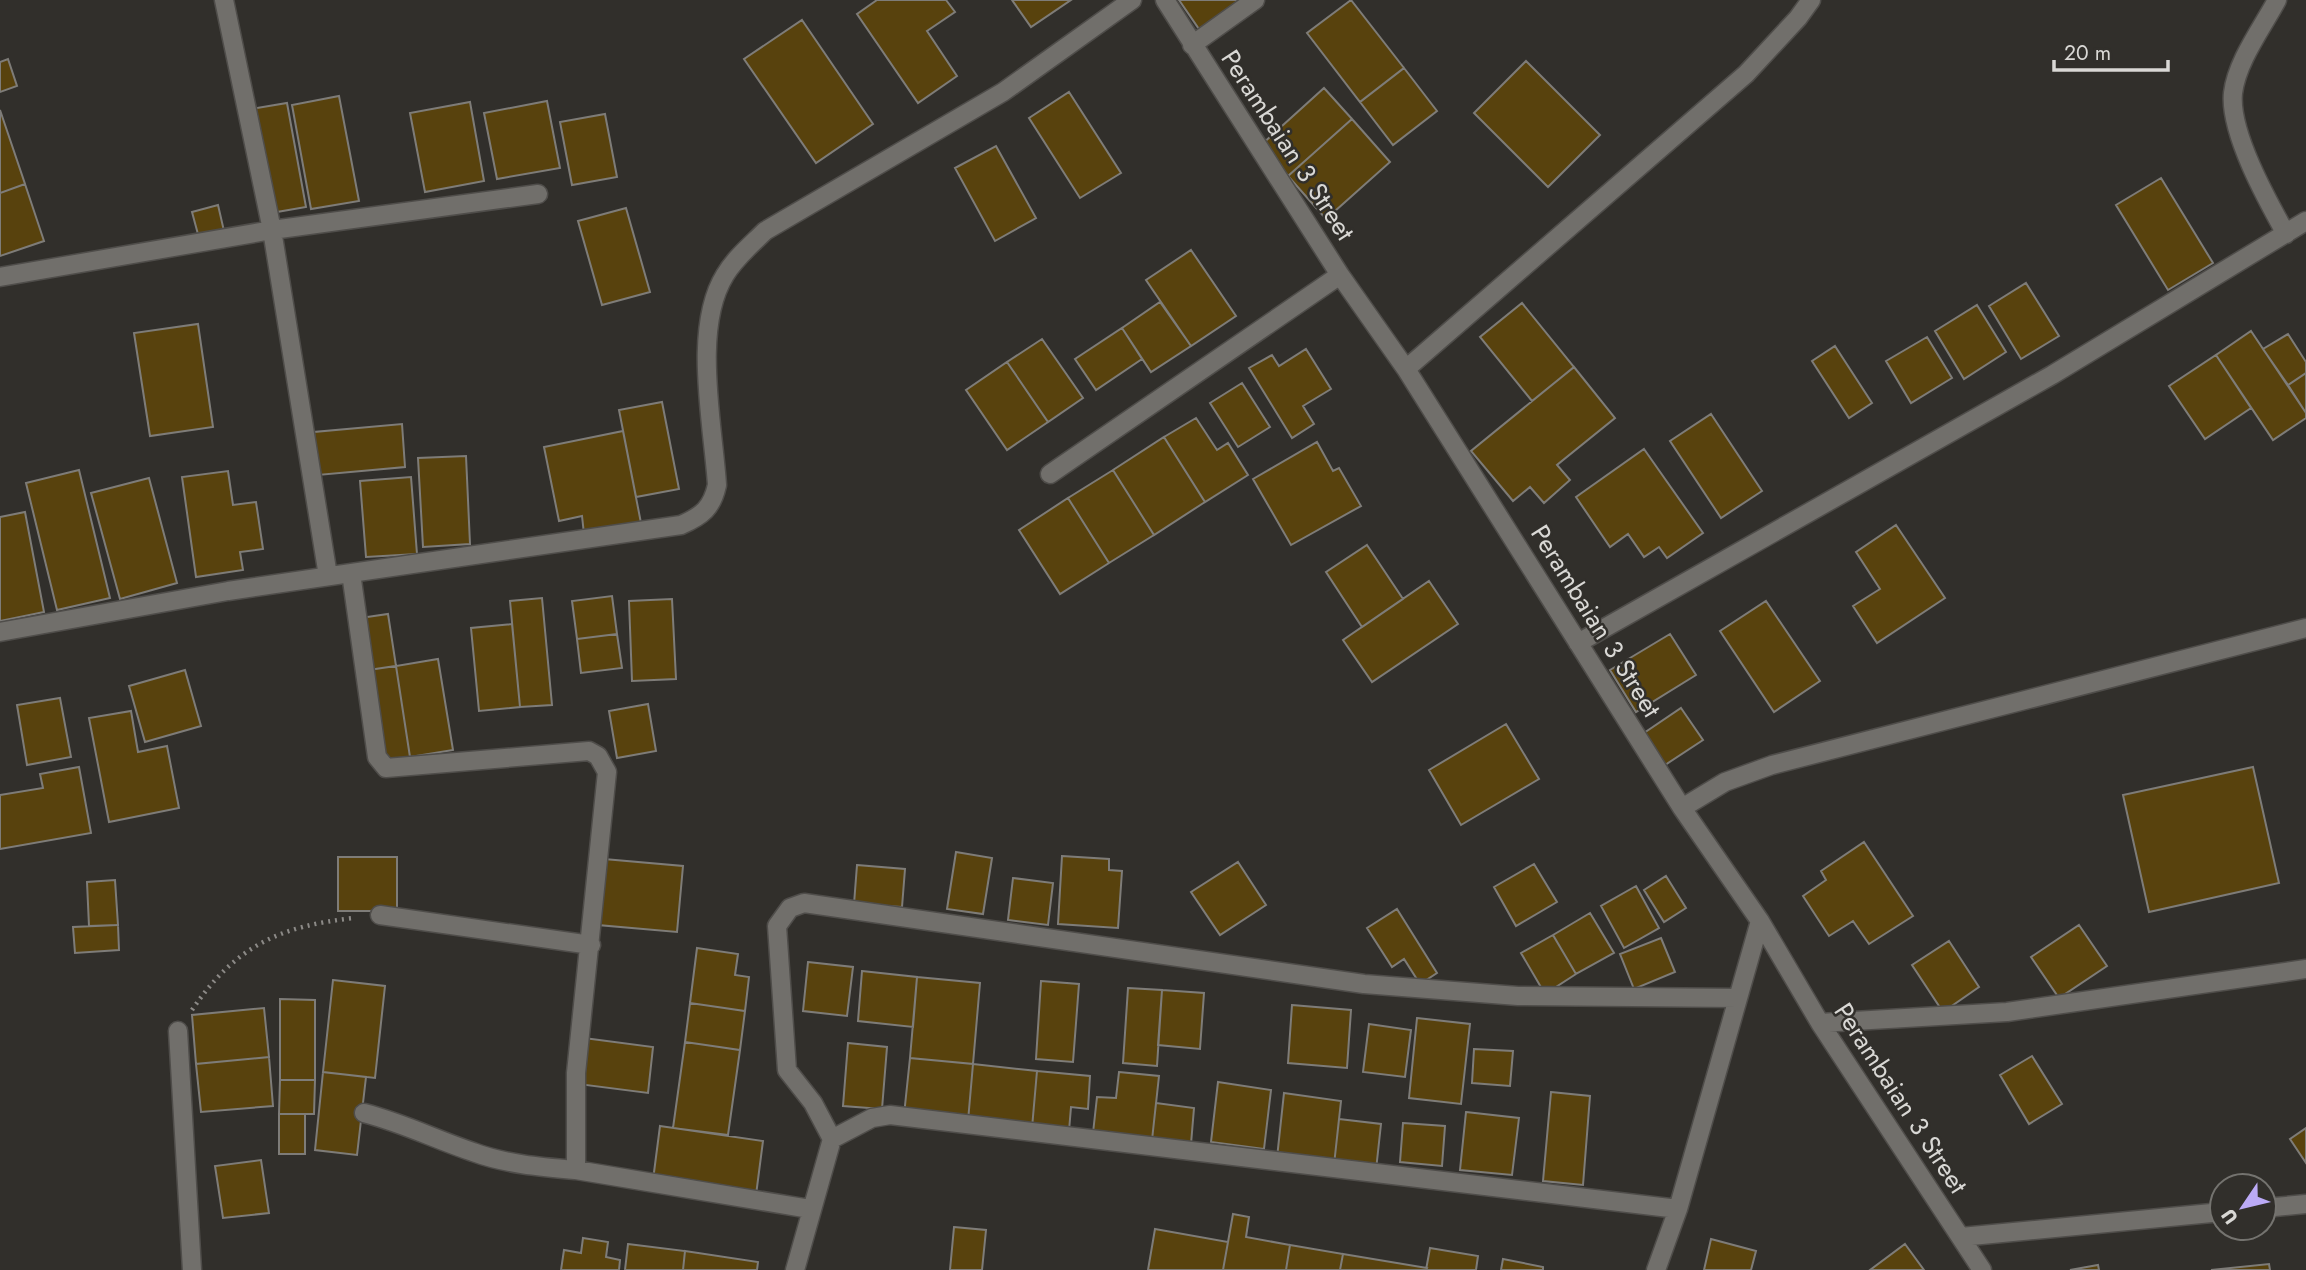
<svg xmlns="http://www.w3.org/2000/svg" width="2306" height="1270" font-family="Jost,sans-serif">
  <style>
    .building { fill: #58420d; stroke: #7e7c78; stroke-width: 2 }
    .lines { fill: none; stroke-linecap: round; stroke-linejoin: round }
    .minor-casing { stroke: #4f4d4a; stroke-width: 21 }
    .path { stroke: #8c8a87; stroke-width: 4.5; stroke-dasharray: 2 5; stroke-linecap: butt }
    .minor { stroke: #716f6b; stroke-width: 18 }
    .labels { text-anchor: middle; stroke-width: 5; stroke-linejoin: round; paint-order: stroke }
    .street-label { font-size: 26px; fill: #d9d8d5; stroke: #312f2b }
  </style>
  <rect width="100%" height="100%" fill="#312f2b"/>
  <path class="building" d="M877 0H946L955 12 927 31 957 76 918 103 857 14Z
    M1012 0H1071L1031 27Z
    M1179 0H1240L1199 29Z
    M1351 0 1404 68 1360 102 1307 33Z
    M802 20 873 124 816 163 744 59Z
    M8 59 17 86 0 92V62Z
    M1526 61 1600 135 1548 187 1474 113Z
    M1404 68 1437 111 1393 145 1360 102Z
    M1324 88 1352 119 1288 176 1261 145Z
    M1069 92 1121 173 1080 198 1029 118Z
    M339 96 359 201 311 209 292 105Z
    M547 101 560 168 497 179 484 113Z
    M470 102 484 181 425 192 410 113Z
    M287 103 306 207 271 213 251 109Z
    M0 110 25 184 0 193Z
    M605 114 617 177 572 185 560 122Z
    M1352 119 1390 162 1326 219 1288 176Z
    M996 146 1036 218 995 241 955 168Z
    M2161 178 2213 263 2168 290 2116 205Z
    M25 184 44 241 0 256V193Z
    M218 205 224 231 199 238 192 212Z
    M626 208 650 292 602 305 578 221Z
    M1191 250 1236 316 1191 346 1146 280Z
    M2026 283 2059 336 2021 359 1989 306Z
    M1160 302 1191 346 1151 372 1122 328Z
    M1522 303 1574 367 1532 401 1480 337Z
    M1977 305 2006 352 1964 379 1935 331Z
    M198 324 213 427 150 436 134 333Z
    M1122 328 1142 359 1096 390 1075 359Z
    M2251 331 2306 413V418L2273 440 2216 355Z
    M2288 334 2306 362V373L2288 385 2263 349Z
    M1927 337 1952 378 1911 403 1886 361Z
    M1042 339 1083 398 1048 422 1007 362Z
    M1835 346 1872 403 1849 418 1812 361Z
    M1306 349 1331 389 1303 406 1314 424 1292 438 1249 368 1272 355 1279 366Z
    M2216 355 2251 408 2205 439 2169 386Z
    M1007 362 1048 422 1007 450 966 390Z
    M1574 367 1615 418 1557 465 1570 480 1544 503 1530 487 1513 501 1471 451Z
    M2306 373V413L2288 385Z
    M1242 383 1270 427 1238 447 1210 403Z
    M662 402 679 489 636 497 619 410Z
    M1711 414 1762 491 1721 518 1670 441Z
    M1196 418 1217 450 1228 443 1248 475 1205 502 1164 437Z
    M402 424 405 467 318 475 314 432Z
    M623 431 641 523 584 534 582 516 559 521 544 447Z
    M1164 437 1205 502 1154 535 1113 470Z
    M1317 442 1333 471 1339 468 1361 506 1291 545 1253 479Z
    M1644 449 1703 533 1667 558 1659 547 1644 557 1628 534 1610 547 1576 497Z
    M466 456 470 544 423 547 418 458Z
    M79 470 110 598 57 610 26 483Z
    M1113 470 1154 535 1109 563 1068 498Z
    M228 471 233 505 256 502 263 549 240 552 243 570 196 577 182 477Z
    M411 477 417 554 366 557 360 481Z
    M149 478 177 583 120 599 91 493Z
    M1068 498 1109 563 1060 594 1019 530Z
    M25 512 44 612 0 621V517Z
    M1896 525 1945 598 1877 643 1853 606 1880 589 1856 552Z
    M1367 545 1403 599 1362 627 1326 572Z
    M1429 581 1458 624 1372 682 1343 640Z
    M612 596 617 634 577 639 572 601Z
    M542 598 552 705 520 707 510 601Z
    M672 599 676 679 632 681 629 601Z
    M1766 601 1820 681 1774 712 1720 631Z
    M388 614 396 666 368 670 360 618Z
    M512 624 520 707 479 711 471 628Z
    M617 634 622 668 581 673 577 639Z
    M1670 634 1696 675 1636 712 1610 670Z
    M438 659 453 750 410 757 396 666Z
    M396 666 410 757 383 761 368 670Z
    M185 670 201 726 145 742 129 686Z
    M60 698 71 757 27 765 17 705Z
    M648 704 656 751 617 758 609 711Z
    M1681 708 1703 740 1662 767 1641 735Z
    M131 711 138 752 167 746 179 808 109 822 89 718Z
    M1506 724 1539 779 1461 825 1429 770Z
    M79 767 91 833 0 849V795L43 788 40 774Z
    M2253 767 2279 883 2149 912 2123 795Z
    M1864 842 1913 916 1869 944 1853 921 1829 936 1803 896 1826 880 1821 871Z
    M956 852 992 858 983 914 947 909Z
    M1062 856 1109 859V870L1122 871 1118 928 1058 924Z
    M338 857H397V911H338Z
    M604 859 683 866 677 932 598 925Z
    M1238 862 1266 905 1220 935 1191 892Z
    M1534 864 1557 902 1516 926 1494 887Z
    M857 865 905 869 902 907 854 904Z
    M1666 876 1686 908 1664 922 1644 890Z
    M1013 878 1053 883 1048 925 1008 920Z
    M115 880 118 925 89 926 87 882Z
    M1636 886 1659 928 1624 948 1601 906Z
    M1397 909 1437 973 1420 984 1404 959 1392 967 1367 928Z
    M1590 913 1614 953 1576 974 1553 935Z
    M118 925 119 950 75 953 73 927Z
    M2079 925 2107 966 2059 998 2031 957Z
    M1553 935 1576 974 1545 994 1521 953Z
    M1661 938 1675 972 1634 989 1620 954Z
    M1949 941 1979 987 1943 1012 1912 965Z
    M697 948 738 954 735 975 749 977 745 1011 690 1003Z
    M808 962 853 967 847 1016 803 1011Z
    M862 971 917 977 913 1027 858 1021Z
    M917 977 980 983 973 1064 910 1058Z
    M333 980 385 986 375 1078 323 1072Z
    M1041 981 1079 984 1073 1062 1036 1059Z
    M1128 988 1162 990 1157 1066 1123 1063Z
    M1162 990 1204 993 1200 1049 1158 1045Z
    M280 999 315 1000V1080H280Z
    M690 1003 745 1011 740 1050 685 1042Z
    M1292 1005 1351 1010 1347 1068 1288 1063Z
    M264 1008 269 1057 196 1064 192 1015Z
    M1417 1018 1470 1024 1461 1104 1409 1098Z
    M1369 1024 1411 1030 1405 1077 1363 1072Z
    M584 1038 653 1047 648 1093 578 1084Z
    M685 1042 740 1050 728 1135 673 1128Z
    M848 1043 887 1047 882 1109 843 1106Z
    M1474 1049 1513 1051 1510 1086 1472 1083Z
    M2032 1056 2062 1104 2029 1124 2000 1075Z
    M269 1057 273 1106 201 1112 196 1064Z
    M910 1058 973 1064 968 1121 904 1115Z
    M973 1064 1037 1071 1032 1128 968 1121Z
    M1037 1071 1090 1076 1088 1109 1071 1107 1069 1131 1032 1128Z
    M323 1072 366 1077 357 1155 315 1150Z
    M1119 1072 1159 1076 1152 1140 1093 1133 1097 1097 1116 1098Z
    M280 1080H315L314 1114H279Z
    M1218 1082 1271 1090 1264 1149 1211 1142Z
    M1551 1092 1590 1096 1583 1185 1543 1181Z
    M1284 1093 1341 1101 1334 1165 1277 1158Z
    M1156 1103 1194 1108 1191 1144 1152 1140Z
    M1466 1112 1519 1118 1512 1175 1460 1170Z
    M279 1114H305V1154H279Z
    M1339 1119 1381 1124 1376 1170 1334 1165Z
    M1403 1123 1445 1126 1442 1166 1400 1162Z
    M660 1126 763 1141 756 1195 653 1180Z
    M2306 1128V1163L2290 1139Z
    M261 1160 269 1213 223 1218 215 1166Z
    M1233 1214 1249 1217 1246 1237 1290 1245 1286 1270H1223Z
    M954 1227 986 1230 982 1270H950Z
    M1155 1229 1228 1242 1223 1270H1148Z
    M583 1238 608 1242 606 1257 620 1260 619 1270H561L564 1250 581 1253Z
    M1711 1239 1756 1251 1751 1270H1704Z
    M628 1244 685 1251 683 1270H625Z
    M1905 1244 1924 1270H1870Z
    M1290 1245 1343 1254 1340 1270H1286Z
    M1430 1248 1478 1256 1476 1270H1426Z
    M685 1251 758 1262 757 1270H683Z
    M1343 1254 1427 1268 1426 1270H1340Z
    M1503 1259 1543 1267V1270H1501Z
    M2269 1264 2270 1270H2211Z
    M2098 1265 2099 1270H2070Z"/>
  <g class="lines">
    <defs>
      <path id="minor" d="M224 0 272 230 328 576
        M1165 0 1340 275 1406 369 1682 808 1760 921 1820 1023 1982 1270
        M2277 0C2262 28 2237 61 2233 93 2229 132 2267 200 2286 234
        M1192 45 1255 0
        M0 277 272 230 538 194
        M1406 369 1746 74 1798 18 1811 0
        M1050 474 1340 275
        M351 573 377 757 386 768 589 751 598 756 607 772 576 1073V1170L810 1209
        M0 632 228 591 681 525C702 516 712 508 717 485 713 424 692 328 725 275 735 258 751 245 765 231L1003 92 1132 0
        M1578 643 2052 375 2306 221
        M1682 808 1725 782 1772 765 2306 628
        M380 915 591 945
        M1820 1023 2007 1012 2306 969
        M178 1031 192 1270
        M364 1113C406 1124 434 1139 473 1152 505 1164 541 1167 576 1170
        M832 1139 872 1118 890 1115 1678 1209
        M2264 1208 2306 1204
        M1961 1237 2222 1212
        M795 1270 832 1139 813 1103 787 1070 777 926 790 908 804 903 1364 984 1518 996 1738 998
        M1656 1270 1678 1209 1760 921"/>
    </defs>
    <use href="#minor" class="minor-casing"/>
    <path class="path" d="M192 1010C235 946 280 926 354 918"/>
    <use href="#minor" class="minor"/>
  </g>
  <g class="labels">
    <g class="street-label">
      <text transform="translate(1288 145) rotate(57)" y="9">Perambaian 3 Street</text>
      <text transform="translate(1596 621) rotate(58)" y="9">Perambaian 3 Street</text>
      <text transform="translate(1901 1098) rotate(57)" y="9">Perambaian 3 Street</text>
    </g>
  </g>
  <g transform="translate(2243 1207) rotate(235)"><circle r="33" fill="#312f2b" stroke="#74736f" stroke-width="2"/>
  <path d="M0-5L12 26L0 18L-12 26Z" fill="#bbaaf6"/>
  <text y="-10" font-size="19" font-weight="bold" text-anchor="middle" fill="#d9d8d5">U</text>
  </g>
  <path d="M2054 60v10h114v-10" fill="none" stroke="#d9d8d5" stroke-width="3.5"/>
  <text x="2064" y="60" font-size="21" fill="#d9d8d5" stroke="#312f2b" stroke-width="5" paint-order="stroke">20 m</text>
</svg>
